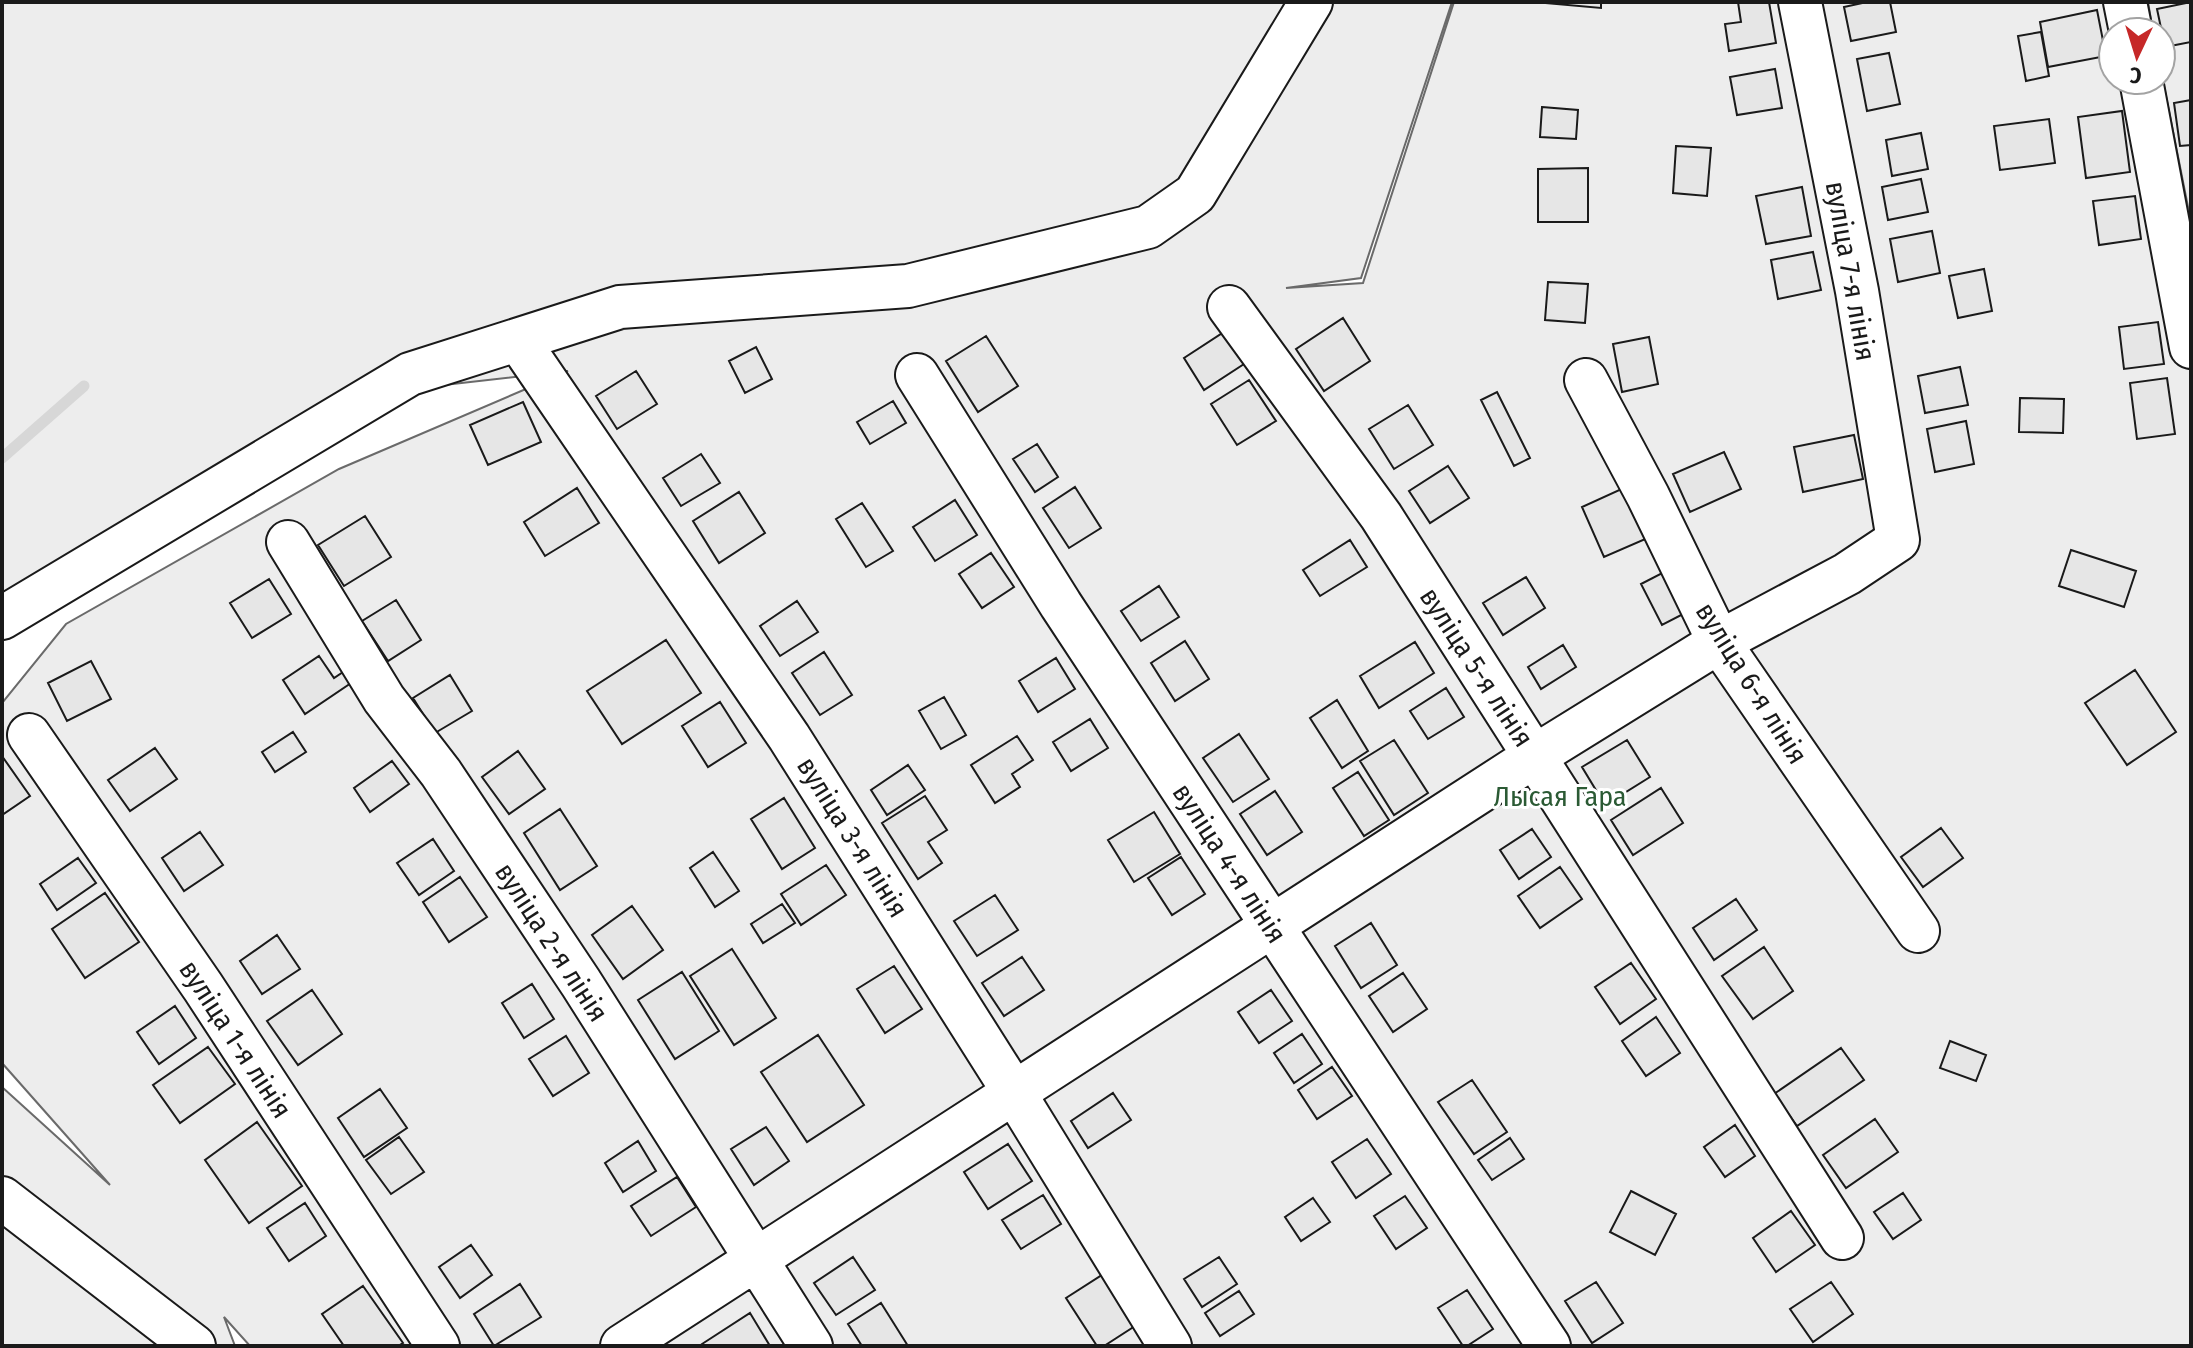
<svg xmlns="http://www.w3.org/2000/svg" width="2193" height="1348" font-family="'Fira Sans Condensed',sans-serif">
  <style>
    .green { fill: #ededed; stroke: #6a6a6a; stroke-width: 2 }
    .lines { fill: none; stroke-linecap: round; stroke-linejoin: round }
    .stream { stroke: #d7d7d7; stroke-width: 11 }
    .building { fill: #e6e6e6; stroke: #1a1a1a; stroke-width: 2 }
    .minor-casing { stroke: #1a1a1a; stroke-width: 46 }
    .minor { stroke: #fff; stroke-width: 42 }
    .labels { text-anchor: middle; stroke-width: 6; stroke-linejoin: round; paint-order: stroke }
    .street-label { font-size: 28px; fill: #1a1a1a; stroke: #fff }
    .park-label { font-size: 28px; fill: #2b5a34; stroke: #fff }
  </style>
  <rect width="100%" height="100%" fill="#fff"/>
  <path class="green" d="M2 2H1452L1361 278 1286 288 1363 283 1454 2H2124L2113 32V80H2140L2191 347V1346H250L224 1317 235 1346H2V1087L110 1185 2 1063V703L66 624 339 469 568 371 356 395 2 612Z
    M2148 2H2191V222L2161 71V32H2153Z"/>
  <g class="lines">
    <path class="stream" d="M2 458 84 386"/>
  </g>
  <path class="building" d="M1534 2H1601V8Z
    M1738 2H1769L1776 43 1729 51 1725 24 1741 22Z
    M1867 2H1890L1896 32 1851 41 1844 7Z
    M2191 2V42L2165 47 2157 9Z
    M2097 10 2106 56 2048 67 2040 22Z
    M2041 32 2049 76 2026 81 2018 36Z
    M1889 53 1900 104 1867 111 1857 59Z
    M1775 69 1782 108 1737 115 1730 77Z
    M2191 100V145L2180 146 2174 103Z
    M1542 107 1578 110 1576 139 1540 137Z
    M2122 111 2130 172 2086 178 2078 117Z
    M2049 119 2055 163 2000 170 1994 126Z
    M1921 133 1928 169 1892 176 1886 140Z
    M1676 146 1711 148 1707 196 1673 193Z
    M1588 168V222H1538V169Z
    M1921 179 1928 212 1888 220 1882 187Z
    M1802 187 1811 236 1766 244 1756 196Z
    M2135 196 2141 239 2099 245 2093 201Z
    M1932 231 1940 273 1898 282 1890 239Z
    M1813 252 1821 290 1778 299 1771 260Z
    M1984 269 1992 311 1958 318 1949 276Z
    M1548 282 1588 284 1585 323 1545 320Z
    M1343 318 1370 361 1324 391 1296 349Z
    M2158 322 2164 364 2124 369 2119 327Z
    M1224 332 1244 364 1204 390 1184 358Z
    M986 336 1018 386 978 412 946 361Z
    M1649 337 1658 384 1622 392 1613 344Z
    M756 347 772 379 745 393 729 361Z
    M1960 367 1968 405 1925 413 1918 376Z
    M636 371 657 404 617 429 596 396Z
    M2167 378 2175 434 2137 439 2130 383Z
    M1249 380 1276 421 1237 445 1211 404Z
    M1497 392 1530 458 1514 466 1481 400Z
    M2020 398 2064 399 2063 433 2019 432Z
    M893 401 906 423 870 444 857 422Z
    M523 402 541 442 488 465 470 425Z
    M1408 405 1433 445 1394 469 1369 429Z
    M1966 421 1974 464 1935 472 1927 429Z
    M1854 435 1863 479 1803 492 1794 447Z
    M1037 444 1058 477 1035 492 1013 459Z
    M1724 452 1741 489 1690 512 1673 474Z
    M701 454 720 483 681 506 663 478Z
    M1448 466 1469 498 1430 523 1409 491Z
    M1628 486 1650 537 1604 557 1582 507Z
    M1075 487 1101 528 1069 548 1043 508Z
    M577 488 599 523 545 556 524 522Z
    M739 492 765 533 719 563 693 521Z
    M955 500 977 535 935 561 913 527Z
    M862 503 893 551 866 567 836 519Z
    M365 516 391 557 344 586 318 545Z
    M1350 540 1367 567 1320 596 1303 570Z
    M2071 550 2136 571 2124 607 2059 586Z
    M991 553 1014 587 982 608 959 574Z
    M1668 570 1689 611 1662 625 1641 584Z
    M1526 577 1545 608 1503 635 1483 603Z
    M269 579 291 614 252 638 230 603Z
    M1159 586 1179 617 1141 641 1121 611Z
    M396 600 421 640 388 661 362 621Z
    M797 601 818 632 780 656 760 626Z
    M666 640 701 693 622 744 587 691Z
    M1185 641 1209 679 1175 701 1151 663Z
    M1415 642 1434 673 1379 708 1360 676Z
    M1563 645 1576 667 1541 689 1528 667Z
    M824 652 852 695 820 715 792 673Z
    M319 656 334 678 346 670 354 681 305 714 283 680Z
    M1056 658 1075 689 1038 712 1019 681Z
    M91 661 111 699 67 721 48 683Z
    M2135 670 2176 732 2127 765 2085 703Z
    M450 675 472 711 435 733 413 698Z
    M1446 688 1464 717 1428 739 1410 711Z
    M944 697 966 735 941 749 919 711Z
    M1337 700 1368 751 1342 768 1310 718Z
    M720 702 746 743 708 767 682 726Z
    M1090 719 1108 748 1071 771 1053 742Z
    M293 732 306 752 275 772 262 752Z
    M1239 734 1269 779 1233 802 1203 758Z
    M1017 736 1033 760 1012 774 1020 787 995 803 971 765Z
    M1394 740 1428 793 1394 815 1360 761Z
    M1627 740 1650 777 1605 805 1582 767Z
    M155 748 177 779 130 811 108 780Z
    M518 751 545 789 509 814 482 777Z
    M2 756 30 796 2 815Z
    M392 761 409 784 370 812 354 788Z
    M908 765 925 790 887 815 871 790Z
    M1358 772 1389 820 1364 836 1333 788Z
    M1661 788 1683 823 1633 855 1611 820Z
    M1275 791 1302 832 1267 855 1240 814Z
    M925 796 947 830 928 842 942 863 918 879 882 823Z
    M784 798 815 848 782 869 751 819Z
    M560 809 597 866 560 890 524 833Z
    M1154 812 1180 854 1134 882 1108 840Z
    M1941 828 1963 858 1923 887 1901 857Z
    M1532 829 1551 857 1519 879 1500 850Z
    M200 832 223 865 184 891 162 858Z
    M433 839 454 871 419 895 397 863Z
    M713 852 739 891 715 907 690 868Z
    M1181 857 1205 894 1172 915 1148 878Z
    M78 858 96 883 57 910 40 884Z
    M826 865 846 895 801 925 781 894Z
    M1560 867 1582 899 1540 928 1518 896Z
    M460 877 487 917 449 942 423 902Z
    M105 893 139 942 85 978 52 929Z
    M995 895 1018 930 977 956 954 921Z
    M1736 899 1757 930 1714 960 1693 928Z
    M782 904 795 923 763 943 751 924Z
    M632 906 663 950 623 979 592 935Z
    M1371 923 1397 965 1361 988 1335 946Z
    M277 935 300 969 262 994 240 961Z
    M1764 947 1793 991 1753 1019 1722 976Z
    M732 949 776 1018 734 1045 690 976Z
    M1022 957 1044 990 1004 1016 982 983Z
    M1631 963 1656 999 1620 1024 1595 987Z
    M894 966 922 1009 885 1033 857 989Z
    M682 972 719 1031 675 1059 638 1000Z
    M1403 973 1427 1009 1393 1032 1369 996Z
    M532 984 554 1019 524 1038 502 1003Z
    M312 990 342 1034 298 1065 267 1021Z
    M1271 990 1292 1021 1259 1043 1238 1012Z
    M175 1006 196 1038 159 1064 137 1032Z
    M1656 1017 1680 1053 1646 1076 1622 1041Z
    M1302 1034 1322 1064 1294 1083 1274 1053Z
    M818 1035 864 1105 807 1142 761 1072Z
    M566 1036 589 1073 553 1096 529 1059Z
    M1950 1041 1986 1055 1976 1081 1940 1068Z
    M208 1047 235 1084 180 1123 153 1085Z
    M1841 1048 1864 1080 1797 1126 1774 1094Z
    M1332 1067 1352 1096 1317 1119 1298 1090Z
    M1472 1080 1507 1132 1474 1154 1438 1102Z
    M380 1089 407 1128 364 1157 338 1118Z
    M1113 1093 1131 1120 1088 1148 1071 1121Z
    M1875 1119 1898 1152 1846 1188 1823 1155Z
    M257 1122 302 1186 249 1223 205 1160Z
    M1735 1125 1755 1156 1725 1177 1704 1147Z
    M766 1127 789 1161 754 1185 731 1149Z
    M399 1137 424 1172 391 1194 366 1160Z
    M1510 1138 1524 1159 1492 1180 1478 1160Z
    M1367 1139 1391 1174 1356 1198 1332 1162Z
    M638 1141 656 1171 623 1192 605 1163Z
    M1008 1144 1032 1181 988 1209 964 1172Z
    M677 1177 696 1207 651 1236 631 1206Z
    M1631 1191 1676 1214 1655 1255 1610 1232Z
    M1903 1193 1921 1220 1893 1239 1874 1212Z
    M1043 1195 1061 1224 1021 1249 1002 1220Z
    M1405 1196 1427 1228 1396 1249 1374 1216Z
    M1313 1198 1330 1222 1301 1241 1285 1217Z
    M305 1203 326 1236 289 1261 267 1228Z
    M1791 1211 1815 1245 1776 1272 1753 1238Z
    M471 1245 492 1275 460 1298 439 1267Z
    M853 1257 875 1290 836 1315 814 1283Z
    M1219 1257 1237 1284 1202 1307 1184 1279Z
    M1102 1275 1135 1326 1104 1346H1097L1066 1298Z
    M1596 1282 1623 1323 1592 1343 1565 1301Z
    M1831 1282 1853 1314 1813 1342 1790 1309Z
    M520 1284 541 1317 494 1346 474 1314Z
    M363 1286 403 1343 398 1346H344L322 1314Z
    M1467 1290 1493 1329 1467 1346H1463L1438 1308Z
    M1239 1291 1254 1314 1220 1336 1205 1313Z
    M881 1303 908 1346H862L848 1324Z
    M750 1313 770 1346H703L702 1344Z"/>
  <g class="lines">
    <defs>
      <path id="minor" d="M2125 2 2131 32
        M2141 80 2191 347
        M1229 307 1381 516 1842 1238
        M518 340 789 737 1015 1094 1170 1346
        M917 375 1061 605 1549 1346
        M1586 380 1648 496 1719 642 1918 931
        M288 542 384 699 441 773 581 983 811 1346
        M2 618 410 374 620 307 908 286 1148 227 1195 194 1311 2
        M29 735 203 987 438 1346
        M2 1198 194 1346
        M622 1346 1535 756 1719 642 1847 574 1898 540 1857 291 1800 2"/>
    </defs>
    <use href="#minor" class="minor-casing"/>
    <use href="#minor" class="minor"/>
  </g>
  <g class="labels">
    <g class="street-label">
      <text transform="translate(1851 271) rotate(80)" y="10">вуліца 7-я лінія</text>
      <text transform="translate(1477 667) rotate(57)" y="10">вуліца 5-я лінія</text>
      <text transform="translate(1752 683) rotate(58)" y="10">вуліца 6-я лінія</text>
      <text transform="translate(853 837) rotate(58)" y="10">вуліца 3-я лінія</text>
      <text transform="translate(1230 863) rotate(57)" y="10">вуліца 4-я лінія</text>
      <text transform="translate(552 942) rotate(57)" y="10">вуліца 2-я лінія</text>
      <text transform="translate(236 1039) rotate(57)" y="10">вуліца 1-я лінія</text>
    </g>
    <g class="park-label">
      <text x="1560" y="806">Лысая Гара</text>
    </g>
  </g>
  <rect width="2193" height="1348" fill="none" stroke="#1a1a1a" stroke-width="8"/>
  <g transform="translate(2137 56) rotate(184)"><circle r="38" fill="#ffffff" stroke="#a3a3a3" stroke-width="2"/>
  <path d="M0-6L14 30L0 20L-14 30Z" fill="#c62828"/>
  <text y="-12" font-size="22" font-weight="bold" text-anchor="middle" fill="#1a1a1a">С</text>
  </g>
</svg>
